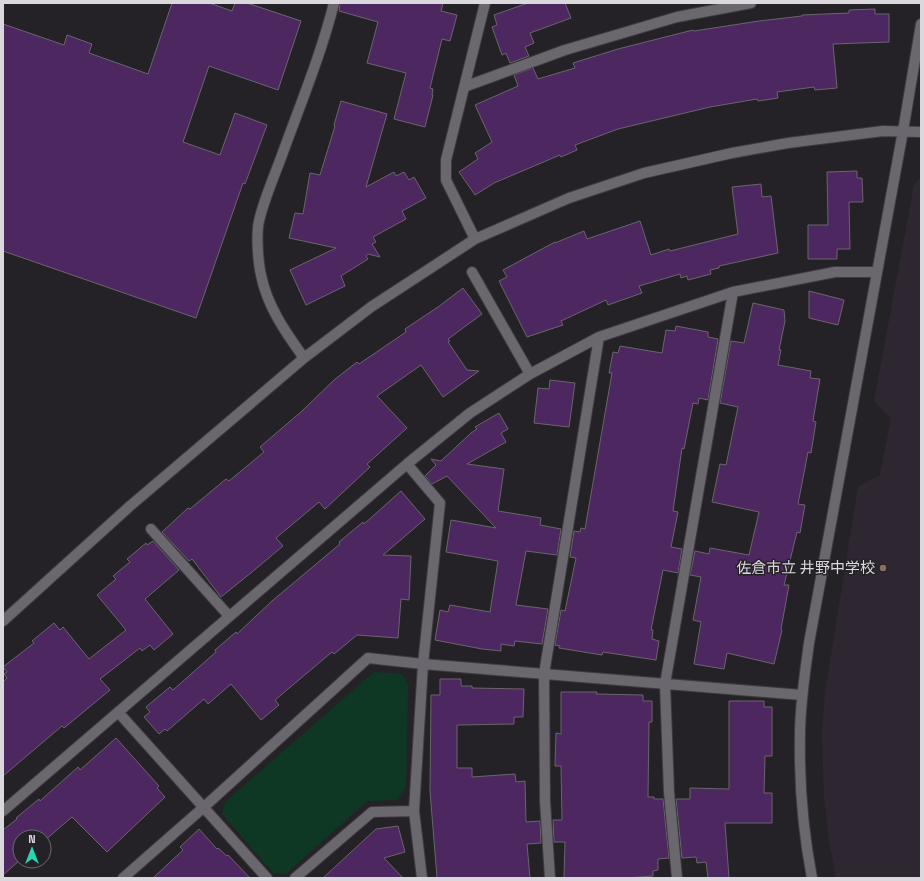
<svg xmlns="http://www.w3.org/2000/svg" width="924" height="881" font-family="'Space Grotesk','Noto Sans JP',sans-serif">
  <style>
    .built { fill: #2e2732 }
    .green { fill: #0e3823 }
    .building { fill: #4d2760; stroke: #6a656c }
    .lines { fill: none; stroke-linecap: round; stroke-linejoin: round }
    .minor-casing { stroke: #3f3c41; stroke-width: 12 }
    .minor { stroke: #6b676e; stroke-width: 10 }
    .education-dot { fill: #8d6e63; stroke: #252227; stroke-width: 1.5 }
    .labels { text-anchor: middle; stroke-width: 3; stroke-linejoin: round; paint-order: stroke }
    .poi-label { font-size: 15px; fill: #dad8dc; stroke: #252227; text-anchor: end }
  </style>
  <rect width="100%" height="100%" fill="#252227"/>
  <path class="built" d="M921 177V878H836L829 840 824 797 822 733 825 693 858 487 880 475 891 419 874 401 914 185Z"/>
  <path class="green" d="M374 672 402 674 408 685 406 788 396 800 367 801 287 873H273L222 814 225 802Z"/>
  <path class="building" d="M172 3H209L232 11 235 3H247L301 21 278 90 209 66 183 142 220 155 235 113 267 125 245 184 243 183 196 318 3 251V24L64 45 67 35 92 44 89 53 148 74Z
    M340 3H443L441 11 457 15 450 41 442 39 430 88 433 89 432 95H433L425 127 394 119 406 73 367 63 378 22 339 11Z
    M528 3H565L571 18 530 33 534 43 525 47 529 56 510 63 506 53 502 55 492 27 497 25 494 15Z
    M875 9V14H889V42L833 44 837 88 815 90 814 87 777 92 778 98 758 101 757 99 710 107 618 129 575 145 577 150 561 157 560 155 494 183 475 195 459 172 478 159 475 153 492 142 475 105 518 86 514 75 533 68 538 79 575 68 573 63 618 49 693 30 694 31 759 21 802 16V15L849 13V10Z
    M341 101 387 114 366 187 394 172 396 176 404 172 409 180 414 177 426 198 402 211 406 219 373 237 376 242 372 244 380 257 368 254 366 256 368 259 341 276 345 286 306 305 290 270 336 248 289 238 295 213 303 214 310 173 320 175 335 126 334 125Z
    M857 171V178H862L863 202H849L850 249H837V259H808V225H828L827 172Z
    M761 184 762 197 771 196 778 253 719 266V268L710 270 711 274 688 280 687 276 681 278 680 274 639 286 642 293 608 305 606 300 561 321 563 325 527 337 499 281 507 277 503 270 555 242V243L584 231 587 239 640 221 651 255 669 249 670 251 738 234 732 187Z
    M463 288 482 314 448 339 450 341 448 342 467 370 479 371 443 397 421 365 377 396 407 428 367 464 370 467 325 509 319 502 276 538 283 546 252 572 221 597 192 559 189 561 162 532 188 508 190 509 226 479 229 481 264 452 260 447 302 411 334 380 357 362 359 364 406 332 405 329 438 307Z
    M809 291 844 300 838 325 809 318Z
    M753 303 784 310 785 321 779 350H781L778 365 811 371 810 378 820 379 813 421 816 422 811 453 808 452 798 504 805 505 800 533 797 532 784 585H789L781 629 782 630 774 664 727 653 724 669 694 664 701 622 693 620 701 577 690 575 695 551 709 554 710 548 749 555 759 512 712 502 720 464 726 465 738 407 720 403 731 341 744 343Z
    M676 326 708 332V337L718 339 708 400 699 398 698 404 693 403 684 449 682 448 673 511 678 512 671 547 682 549 678 573 663 570 651 630H653L652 639 659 641 656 660 603 652 602 655 559 648 560 646 555 645 561 610 565 611 576 558 570 557 574 531 580 532 581 528 585 529 612 373H609L613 352 618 353 620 346 662 353 666 330 675 331Z
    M550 380 575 383 569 427 534 423 538 388 549 389Z
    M499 413 508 429 501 433 506 442 467 464 504 469 498 511 541 518 540 525 561 529 557 555 526 551 516 605 548 609 542 644 515 641 514 646 501 644V651L482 649 435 640 440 610 448 612 450 605 490 612 498 561 446 552 451 520 496 528 447 476 432 484 425 476 436 465 431 459 441 461 471 433 477 429 475 427Z
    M401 491 425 519 383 555 411 556 409 600 401 599 398 638 357 635 334 654 332 652 275 700 279 705 261 720 231 684 208 704 204 699 167 731 165 729 159 734 144 717 150 712 146 707 170 687 173 690 216 652 215 650 236 632 237 634 272 601 340 544 339 542 363 522 364 524Z
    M153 541 179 570 145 599 173 634 154 650 150 645 142 651 140 648 100 679 110 690 64 728 62 726 3 776V682L7 678 4 674 7 672 3 667 34 643 32 641 54 623 60 630 63 627 89 659 126 630 97 595 116 579 113 576 130 562 127 559 146 543 147 545Z
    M440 679H461V686H472V688L524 689 523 717H514V724L457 725V768H472V777L515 774 516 782 525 781 526 822 540 821 541 843 527 844 530 878H437L430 791 431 695H440Z
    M561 692H597L596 694 643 695V701H652V722H649L648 797H654V799H663L669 858 658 859V870L653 871V876L627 878H564L565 842H554L553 820H562L561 766H555L556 733 561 734Z
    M729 701H764V707H772V756H765L764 793H772V823H725L729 878H708L706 862 697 863 696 857 682 858 676 799H690V788L729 789Z
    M116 738 159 786 157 788 165 797 107 852 72 817 44 841V837H20V860L3 875V830L17 819 16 818 39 799 40 801 78 767 80 770Z
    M398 826 405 852 384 858 403 878H323L376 829Z
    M199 829 217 849 218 848 227 856 228 855 250 878H153L183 850 180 847Z"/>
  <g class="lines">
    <defs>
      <path id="minor" d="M464 87 565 50 677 17 751 3
        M475 239 446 180V160L485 3
        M472 272 530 374
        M304 358C286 333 267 306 261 275 258 262 256 234 259 221 264 199 274 177 282 155 300 105 321 55 334 3
        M407 464 440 503 423 664 414 811 422 878
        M151 529 229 616
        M3 621 130 506 304 358 371 307 475 239 569 198 644 173 732 153 788 143 883 131 921 132
        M118 712 267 878
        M3 811 407 464 470 413 530 374 599 337 733 292 835 272H876
        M123 878 204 807 368 658 423 664 802 695
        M295 878 372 812 414 811
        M550 878 545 801 544 674 599 337
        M677 878 669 792 665 684 733 292
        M812 878C803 831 799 783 800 734 800 704 805 673 809 643L903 131 921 24"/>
    </defs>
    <use href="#minor" class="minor-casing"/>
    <use href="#minor" class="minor"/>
  </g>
  <circle class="education-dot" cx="883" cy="568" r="4"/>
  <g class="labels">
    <g class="poi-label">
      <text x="875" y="573">佐倉市立 井野中学校</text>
    </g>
  </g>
  <rect width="924" height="881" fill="none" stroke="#dad8dc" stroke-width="8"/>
  <g transform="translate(32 849)"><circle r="19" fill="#252227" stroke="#6d6b6f"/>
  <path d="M0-3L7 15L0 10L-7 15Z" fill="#27d5ad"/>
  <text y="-6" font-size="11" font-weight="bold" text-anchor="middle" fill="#dad8dc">N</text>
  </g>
</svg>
